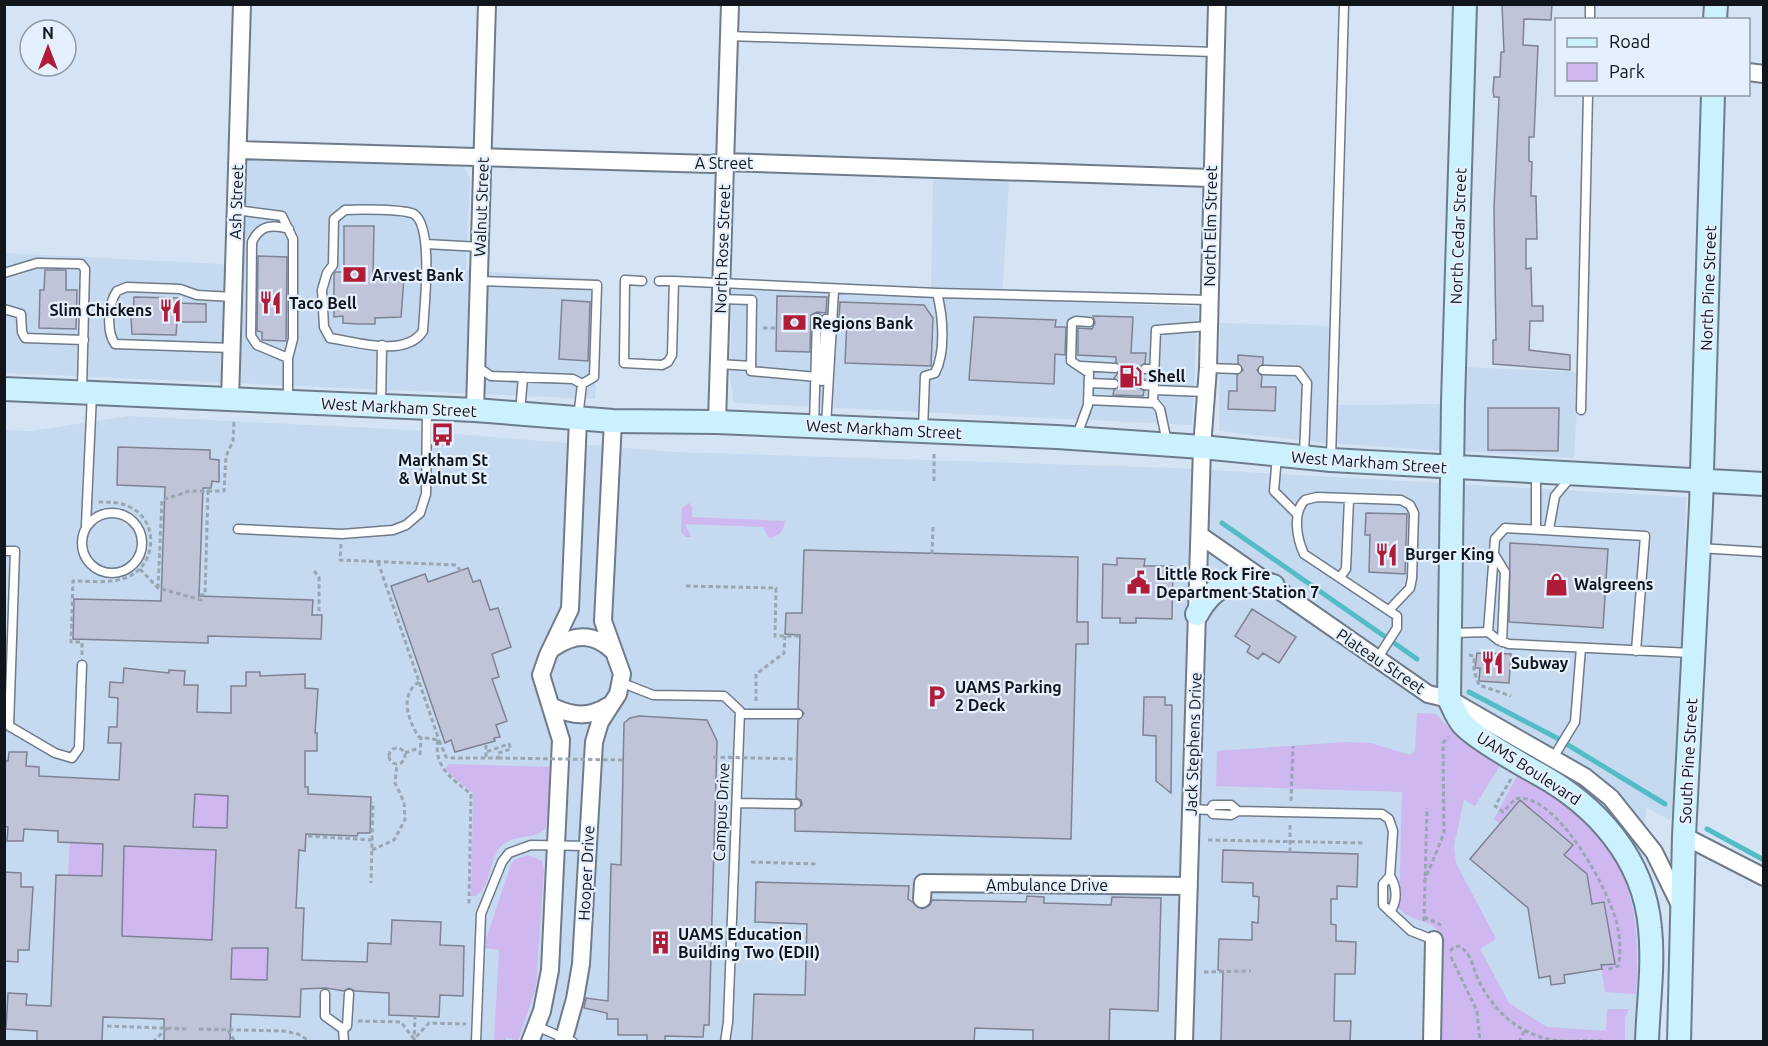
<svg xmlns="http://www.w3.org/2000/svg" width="1768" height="1046" font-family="Ubuntu,sans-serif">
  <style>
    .built { fill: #c5d9f0 }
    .green { fill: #ceb8ef }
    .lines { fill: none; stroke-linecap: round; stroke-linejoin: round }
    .stream { stroke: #52bdc5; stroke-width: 5 }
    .building { fill: #c0c4d8; stroke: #7e8294; stroke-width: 1.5; fill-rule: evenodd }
    .lane-casing { stroke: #6e7b8a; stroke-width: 11 }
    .street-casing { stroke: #6e7b8a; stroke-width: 20 }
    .secondary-casing { stroke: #6e7b8a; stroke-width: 26 }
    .path { stroke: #9aa6b3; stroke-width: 3; stroke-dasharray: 4.5 3; stroke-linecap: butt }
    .lane { stroke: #fff; stroke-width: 8 }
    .street { stroke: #fff; stroke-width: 16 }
    .secondary { stroke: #cbf0fe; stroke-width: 22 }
    .path-bridge { stroke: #9aa6b3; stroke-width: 3; stroke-dasharray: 4.5 3; stroke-linecap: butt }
    .labels { text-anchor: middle; stroke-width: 4.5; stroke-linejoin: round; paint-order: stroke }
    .street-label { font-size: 16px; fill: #11161c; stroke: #e5f0fe }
    .poi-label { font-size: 16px; font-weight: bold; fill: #11161c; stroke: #e5f0fe; text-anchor: start }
  </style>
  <rect width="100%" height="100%" fill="#d5e4f5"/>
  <path class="built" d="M245 159 464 167 470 179 466 270 599 279 595 399 5 373V253L239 265Z
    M933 180 1009 181 1002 299 1198 307 1192 425 734 403 730 376 732 290 950 298V288H931Z
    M1220 323 1331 326 1328 405 1444 404 1443 451 1327 443 1219 431Z
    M1463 367 1579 372 1574 458 1461 451Z
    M128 416 394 429 675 452 1176 468 1686 497 1678 810 1669 820 1646 807 1635 1041 5 1042V430L31 431Z"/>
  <path class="green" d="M689 503 692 506V517L785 521C784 531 779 536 769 538L763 527 685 524 691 537H686L681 532 682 508Z
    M1417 713 1436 714 1459 739 1501 764 1475 806 1464 800 1454 845 1456 863 1496 939 1480 949 1509 1003 1547 1027 1606 1031 1607 1009H1629L1625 1018V1041H1441L1443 937C1435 919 1411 923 1399 908L1402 792 1216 786 1217 751 1348 742 1371 743 1410 755 1415 751Z
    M449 764 552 767 546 828C535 840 515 834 502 845 488 859 493 884 476 896H471L473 793 448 773 446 768Z
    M1518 774C1532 782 1548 790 1561 800 1632 853 1641 911 1636 994L1605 992 1601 966 1615 963 1605 902 1592 903 1586 874 1565 855 1573 844 1520 799 1499 823 1494 819Z
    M195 794 228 796 227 828 193 827Z
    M70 842 103 844 102 876 68 875Z
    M124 846 216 850 212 940 122 936Z
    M528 855 542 861 544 869 536 988 518 1041 506 1037V1041H494L499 950 483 948 511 865 514 860Z
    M232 948H268L267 980 231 979Z"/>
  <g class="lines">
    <path class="stream" d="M1222 523 1417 659
      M1469 692 1555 737 1665 804
      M1707 829 1764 860"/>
  </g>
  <path class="building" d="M1502 4H1552L1551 20 1524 19 1523 45 1538 46 1534 137H1529V161L1532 162 1531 196H1536L1537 239H1526V269L1531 268 1532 306H1543V321H1530L1529 350 1570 355V370L1493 364V340H1496L1494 208 1499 97H1494L1493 91 1494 77H1500L1501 52H1504Z
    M344 226H374L373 277 404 278 401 317 375 318V324H358L343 323V316L334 317V274L336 272H344Z
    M258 256 287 257 286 341 262 340V332L257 331Z
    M45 270H66V290H77L76 329 39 328 40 290H44Z
    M777 296 827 297 826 313 817 312 811 315 810 352 776 351Z
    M134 297 178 298 177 303 206 304V322H177L176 335 132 334 131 317H133Z
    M562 300 590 302 588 361 559 359Z
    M840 302 924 305 933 318 931 366 845 363 847 320 839 319Z
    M1093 316 1133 317 1131 353H1146L1145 363 1139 368 1144 379 1138 385 1144 391 1143 396 1113 395 1114 390 1120 385 1114 378 1121 369 1116 362V357L1078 355V328L1092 329 1095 323Z
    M974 317 1056 320 1055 327H1066L1065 355 1055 354 1054 384 969 380Z
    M1238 355 1263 357V364L1257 370 1262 376 1261 387H1276L1275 411 1228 409 1229 391H1237V375L1243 370 1238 363Z
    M1488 408H1559L1558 451 1488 450Z
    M118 447 210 450V459L219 460V482L212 481 211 488H203L199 596 313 600 312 615H322L321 639 208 636V643L73 639 74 599 161 601 165 487 117 485Z
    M1366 513 1407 514 1405 574 1369 572 1370 535H1365Z
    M1510 543 1608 549 1603 628 1509 622Z
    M804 550 1078 557 1077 622H1088V644H1076L1071 839 795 831V810L802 805 801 800 796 798 798 720 804 713 798 708 800 635 785 634 786 613H802Z
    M1117 558 1145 559 1144 566H1173L1172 619 1136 618V623H1120V618H1102L1103 564 1117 565Z
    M468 568 473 582 480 580 490 610 498 608 511 647 492 654 499 677 492 679 507 721 496 725 500 737 494 738 495 741 455 752 451 740 445 743 391 586 425 574 428 582Z
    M1252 609 1296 637 1279 663 1263 653 1258 659 1247 652 1250 646 1235 636Z
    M1477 653 1511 654 1509 683 1479 681 1480 668H1475Z
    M124 668 169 673V670L185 671 184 685H198L197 712 231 713V686H246V672H260V676L305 674V688L318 689 315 733H317V751H305V787H308V794L371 797 370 833H358L357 836 306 834 305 851 299 850 296 908H304L302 960 367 962 368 943 391 944 392 920 441 922 440 945 464 946 463 996 440 995 439 1017 389 1015V993L355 991 349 988 344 991 326 988 301 989 300 1017 231 1014 230 1041H164V1019L103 1017 102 1041H37V1031L6 1029 8 993 27 994 26 1005 51 1006 56 875 102 876 103 844 58 842V831L24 829 23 841H7L8 827 4 826V761H8L9 752H27L26 766 39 767V776L119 780 121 743H108L109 727H117L118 698 109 697 110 682 123 683ZM195 794 228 796 227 828 193 827ZM124 846 216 850 212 940 122 936ZM232 948H268L267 980 231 979Z
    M1144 697H1165V705H1172L1171 793 1156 781V736L1143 735Z
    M639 716 707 720 717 741 709 1025H704L703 1037 665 1036V1041H647V1035H618V1019H607V1013L584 1008 586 998 608 1001 611 864 621 865 624 723 630 718Z
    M1520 800 1573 845 1564 855 1587 874 1592 904 1604 902 1615 964 1601 965 1602 969 1564 975 1565 983 1551 985 1550 976 1539 978 1528 908 1470 859Z
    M1223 850 1358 854 1357 887 1337 886V899H1331V924L1336 925V941L1356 942 1355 974H1335L1334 1021H1351L1350 1041H1221L1223 971 1218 970 1219 939 1252 940V922L1258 923 1259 897 1253 896V883L1222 882Z
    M4 872 21 873V887H33L29 950H18V962L4 961Z
    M756 882 909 886 908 899 922 909 930 905 932 900 1026 902 1027 896 1044 897V903L1111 905 1112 897 1161 898 1158 1011 1110 1009 1109 1041H1033V1030L975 1028 974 1041H752L754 994 805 995 807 924 755 922Z"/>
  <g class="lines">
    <defs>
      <path id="lane" d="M1590 20V4
        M729 36 1214 52
        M236 210 282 216 293 239V339L288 358V402
        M345 210C358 209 404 209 414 214 434 227 424 308 423 331 406 358 356 342 330 338L324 327 322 290 327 273 333 265 334 219Z
        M426 244 480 247
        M4 273 37 263 81 264 85 269 82 390
        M479 281 597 285 594 377 582 384
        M642 281 625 280 624 363 662 365 668 362 672 355 674 281 937 293 1209 300
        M659 281H674
        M720 299 752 300 751 371 828 378
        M4 309 21 314 22 332 25 338 84 340
        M232 348 115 344C106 331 108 304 117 291L127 287 180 289 197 295 233 297
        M288 358 257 345 251 336 252 242C260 225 272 224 289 229
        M718 364 751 366
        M476 366 491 376 573 379 582 384 578 418
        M1080 366 1115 368
        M1208 368 1237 369
        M1145 369H1154
        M1263 370 1298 371 1307 383 1304 455
        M822 381 826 319
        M1089 383 1114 384
        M1144 385 1154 386
        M1154 390 1206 392
        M1088 400 1155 403
        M381 404 382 345
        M1581 410 1588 94
        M520 412 523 377
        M814 425 817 318
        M826 426 834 290
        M923 430 925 376 935 373C946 352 943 316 937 293
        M1076 438 1088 405 1089 373 1071 361 1072 323 1076 321 1089 322
        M1167 442 1160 409 1153 401 1156 330 1208 326
        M1277 456 1274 491 1297 514
        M1331 459 1344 4
        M82 543a30 30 0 1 1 60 0a30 30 0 1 1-60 0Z
        M86 525 92 394
        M1536 528V471
        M238 529 342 534 393 530 406 525 420 513 426 494 427 409
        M1549 529 1555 496 1570 478
        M1699 548 1764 552
        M4 551H15L9 726 55 753 72 758 79 748 82 665
        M1494 554 1505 572 1502 642
        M1341 576 1346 569 1349 499
        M1488 632 1495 539 1505 528 1645 536 1636 651
        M1452 633 1488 632 1498 640 1509 644 1691 653
        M1377 659 1397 628V616L1304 554C1297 539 1292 513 1305 500L1317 497 1401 500 1410 505 1414 513 1412 578 1410 588 1390 609
        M620 682 653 695 724 696 740 711 728 1022 725 1042
        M740 714H798
        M1553 758 1575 722 1581 648
        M737 803 796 804
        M1191 809 1210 810 1213 814 1231 815 1238 811 1382 814 1389 819 1393 831 1390 876 1383 884V905L1411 931 1434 940
        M1210 810 1213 805H1231L1238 811
        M1390 912C1398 901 1397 887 1390 876
        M325 994V1016L343 1029
        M536 1026 573 1042
        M344 1042 343 1029 347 1026 349 994
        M476 1042 481 914 502 862 509 853 531 845 588 846"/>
      <path id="street" d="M1748 72 1764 74
        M238 150 712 164 725 162 1210 178
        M230 400 242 4
        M475 410 487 4
        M717 422 730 4
        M1201 536 1428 694 1449 699 1585 777 1611 798 1654 852 1681 907
        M553 648C575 633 594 633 613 651
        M553 707C573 716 588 718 608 706
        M1684 836 1764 877
        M922 899 923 883 1189 886
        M530 1042 542 1011 550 970 561 740 541 675 548 655 570 609 578 419
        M563 1042 575 999 581 964 594 742 600 722 618 694 622 674 603 621 613 421
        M1184 1042 1202 447 1208 368 1217 4
        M1432 1042 1434 940"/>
      <path id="secondary" d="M1465 4 1453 402 1449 699C1453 706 1456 716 1462 723 1472 736 1521 764 1537 773 1596 805 1644 858 1650 928 1654 965 1648 1005 1647 1042
        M1715 20 1716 4
        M4 389 475 410 613 421 717 422 1057 437 1202 447 1331 460 1764 484
        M1197 614C1214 582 1239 575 1273 586
        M1679 1042 1684 836 1701 506 1713 94"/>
    </defs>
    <use href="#lane" class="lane-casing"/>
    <use href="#street" class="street-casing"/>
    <use href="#secondary" class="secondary-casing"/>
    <path class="path" d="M763 328H776
      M934 481V453
      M341 544 340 560 456 565 461 571
      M932 554 933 527
      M378 562 439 740
      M140 569 158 588 201 600V595H205L208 490
      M314 571 319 577V614
      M686 586 776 588 775 636H800
      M158 588 162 500 190 491H224L226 456 233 441 234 421
      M82 655V642H71L73 581C90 581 111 584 128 577 157 564 159 521 130 507 120 502 109 502 98 502
      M1469 655 1474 656V671L1479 685 1511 696
      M419 682C399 694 408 721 419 737L439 740 446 757 453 758H498V753L511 749 509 744 486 752
      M756 701V674L784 653 785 636
      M438 740C433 766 452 779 471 794L469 904
      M389 756a8 8 0 1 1 16 0a8 8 0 1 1-16 0Z
      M405 753 419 748
      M420 755 421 737
      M486 757V744
      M1511 779 1495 806 1503 812 1515 799C1556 789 1613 896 1618 929 1620 940 1621 955 1618 966L1606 970
      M1291 801 1293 746
      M308 836 372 840 371 883
      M372 840 373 802
      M1208 840 1365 843
      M372 850 394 840 405 820 404 802 395 783 397 764
      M1290 852V823
      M751 862 816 864
      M1424 882 1444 833 1443 743 1448 737
      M1424 917 1441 925
      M1424 921 1427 808
      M1450 951 1454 947 1459 946C1472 953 1473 969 1479 981 1495 1014 1524 1038 1561 1041 1576 1042 1592 1039 1607 1042
      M1451 957 1477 1011 1480 1042
      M1204 972 1251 971
      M358 1021 401 1022 414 1039 429 1023 466 1024
      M107 1026 189 1029
      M199 1029 284 1031 298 1034 311 1042
      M228 1030 235 1042
      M153 1042 167 1028
      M414 1042 415 1016
      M1519 1042 1525 1030"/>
    <use href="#lane" class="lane"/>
    <use href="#street" class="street"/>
    <use href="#secondary" class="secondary"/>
    <path class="path-bridge" d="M713 757 797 759
      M498 758 623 760"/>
  </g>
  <defs>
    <symbol id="bank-bare" viewBox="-9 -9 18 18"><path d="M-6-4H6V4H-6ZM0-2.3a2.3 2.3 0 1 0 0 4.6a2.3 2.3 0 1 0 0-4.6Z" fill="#b01c38" stroke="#e5f0fe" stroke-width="2.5" paint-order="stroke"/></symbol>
    <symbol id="restaurant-bare" viewBox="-9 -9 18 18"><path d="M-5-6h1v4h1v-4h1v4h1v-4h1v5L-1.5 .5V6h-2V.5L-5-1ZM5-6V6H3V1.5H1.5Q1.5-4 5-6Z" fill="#b01c38" stroke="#e5f0fe" stroke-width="2.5" paint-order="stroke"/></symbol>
    <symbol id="fuel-bare" viewBox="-9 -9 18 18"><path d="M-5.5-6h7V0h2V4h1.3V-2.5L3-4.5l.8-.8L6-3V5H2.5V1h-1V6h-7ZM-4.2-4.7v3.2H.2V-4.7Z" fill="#b01c38" stroke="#e5f0fe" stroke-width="2.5" paint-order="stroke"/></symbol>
    <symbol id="bus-bare" viewBox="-9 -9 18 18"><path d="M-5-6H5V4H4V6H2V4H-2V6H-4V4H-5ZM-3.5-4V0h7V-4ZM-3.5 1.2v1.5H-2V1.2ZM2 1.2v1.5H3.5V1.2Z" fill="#b01c38" stroke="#e5f0fe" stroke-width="2.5" paint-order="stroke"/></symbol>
    <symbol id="civic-bare" viewBox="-9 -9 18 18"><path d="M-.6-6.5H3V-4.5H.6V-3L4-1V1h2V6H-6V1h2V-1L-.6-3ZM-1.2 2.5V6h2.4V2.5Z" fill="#b01c38" stroke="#e5f0fe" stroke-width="2.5" paint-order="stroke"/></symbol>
    <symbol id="shop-bare" viewBox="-9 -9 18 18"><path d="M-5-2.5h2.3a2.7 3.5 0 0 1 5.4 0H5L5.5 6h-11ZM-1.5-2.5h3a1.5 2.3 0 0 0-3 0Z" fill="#b01c38" stroke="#e5f0fe" stroke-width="2.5" paint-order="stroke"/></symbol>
    <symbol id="parking-bare" viewBox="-9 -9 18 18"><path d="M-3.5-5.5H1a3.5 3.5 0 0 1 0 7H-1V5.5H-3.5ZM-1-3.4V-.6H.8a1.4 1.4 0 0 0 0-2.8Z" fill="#b01c38" stroke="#e5f0fe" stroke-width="2.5" paint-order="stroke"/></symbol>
    <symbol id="building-bare" viewBox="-9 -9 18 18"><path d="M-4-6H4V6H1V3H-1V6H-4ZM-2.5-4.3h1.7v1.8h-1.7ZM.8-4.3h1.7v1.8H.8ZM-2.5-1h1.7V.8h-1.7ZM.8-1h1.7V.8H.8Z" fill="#b01c38" stroke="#e5f0fe" stroke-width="2.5" paint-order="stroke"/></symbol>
  </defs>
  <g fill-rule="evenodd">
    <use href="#bank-bare" x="338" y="258" width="33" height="33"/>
    <use href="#restaurant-bare" x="254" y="286" width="33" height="33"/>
    <use href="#restaurant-bare" x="154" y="294" width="33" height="33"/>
    <use href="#bank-bare" x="778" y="306" width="33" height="33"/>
    <use href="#fuel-bare" x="1114" y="360" width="33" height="33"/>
    <use href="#bus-bare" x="426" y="418" width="33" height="33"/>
    <use href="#restaurant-bare" x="1370" y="538" width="33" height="33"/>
    <use href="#civic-bare" x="1122" y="566" width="33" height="33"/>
    <use href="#shop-bare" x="1540" y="568" width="33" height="33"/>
    <use href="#restaurant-bare" x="1476" y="646" width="33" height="33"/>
    <use href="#parking-bare" x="920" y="680" width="33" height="33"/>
    <use href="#building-bare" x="644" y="926" width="33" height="33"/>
  </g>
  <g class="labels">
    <g class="street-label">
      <text x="724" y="169">A Street</text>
      <text transform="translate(236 202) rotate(-88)" y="6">Ash Street</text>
      <text transform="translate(481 207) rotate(-88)" y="6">Walnut Street</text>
      <text transform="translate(1210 226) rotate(-89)" y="6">North Elm Street</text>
      <text transform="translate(1458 236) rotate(-88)" y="6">North Cedar Street</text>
      <text transform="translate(722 249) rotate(-88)" y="6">North Rose Street</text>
      <text transform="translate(1708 288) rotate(-88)" y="6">North Pine Street</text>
      <text transform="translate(399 407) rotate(3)" y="6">West Markham Street</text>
      <text transform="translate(884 429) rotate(3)" y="6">West Markham Street</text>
      <text transform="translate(1369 462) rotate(4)" y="6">West Markham Street</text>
      <text transform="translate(1381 661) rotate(34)" y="6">Plateau Street</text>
      <text transform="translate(1193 744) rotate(-88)" y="6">Jack Stephens Drive</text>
      <text transform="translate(1688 761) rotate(-87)" y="6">South Pine Street</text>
      <text transform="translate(1529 768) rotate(33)" y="6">UAMS Boulevard</text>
      <text transform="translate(721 812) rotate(-87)" y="6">Campus Drive</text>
      <text transform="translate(586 873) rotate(-87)" y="6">Hooper Drive</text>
      <text x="1047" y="891">Ambulance Drive</text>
    </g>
    <g class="poi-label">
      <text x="372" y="281">Arvest Bank</text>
      <text x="289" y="309">Taco Bell</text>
      <text x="152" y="316" text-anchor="end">Slim Chickens</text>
      <text x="812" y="329">Regions Bank</text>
      <text x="1148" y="382">Shell</text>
      <text x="443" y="466" text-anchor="middle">Markham St<tspan x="443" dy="18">&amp; Walnut St</tspan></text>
      <text x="1405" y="560">Burger King</text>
      <text x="1156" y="580">Little Rock Fire<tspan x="1156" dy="18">Department Station 7</tspan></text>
      <text x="1574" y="590">Walgreens</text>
      <text x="1511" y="669">Subway</text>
      <text x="955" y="693">UAMS Parking<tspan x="955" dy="18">2 Deck</tspan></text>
      <text x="678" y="940">UAMS Education<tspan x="678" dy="18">Building Two (EDII)</tspan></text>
    </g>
  </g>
  <rect width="1768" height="1046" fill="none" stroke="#11161c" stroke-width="12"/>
  <rect x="1555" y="18" width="195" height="78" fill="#e5f0fe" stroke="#9099a4" stroke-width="1.5"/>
  <rect x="1567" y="38" width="30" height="9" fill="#cbf0fe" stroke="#9099a4" stroke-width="1.5"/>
  <text x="1609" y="48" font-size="18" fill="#11161c">Road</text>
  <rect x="1567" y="63" width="30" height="18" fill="#ceb8ef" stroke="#9099a4" stroke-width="1.5"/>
  <text x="1609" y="78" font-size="18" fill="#11161c">Park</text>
  <g transform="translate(48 48)"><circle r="28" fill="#e5f0fe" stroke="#9099a4" stroke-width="1.5"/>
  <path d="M0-4.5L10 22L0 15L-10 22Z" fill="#b01c38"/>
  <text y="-9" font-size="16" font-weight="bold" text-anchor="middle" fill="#11161c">N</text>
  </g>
</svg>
